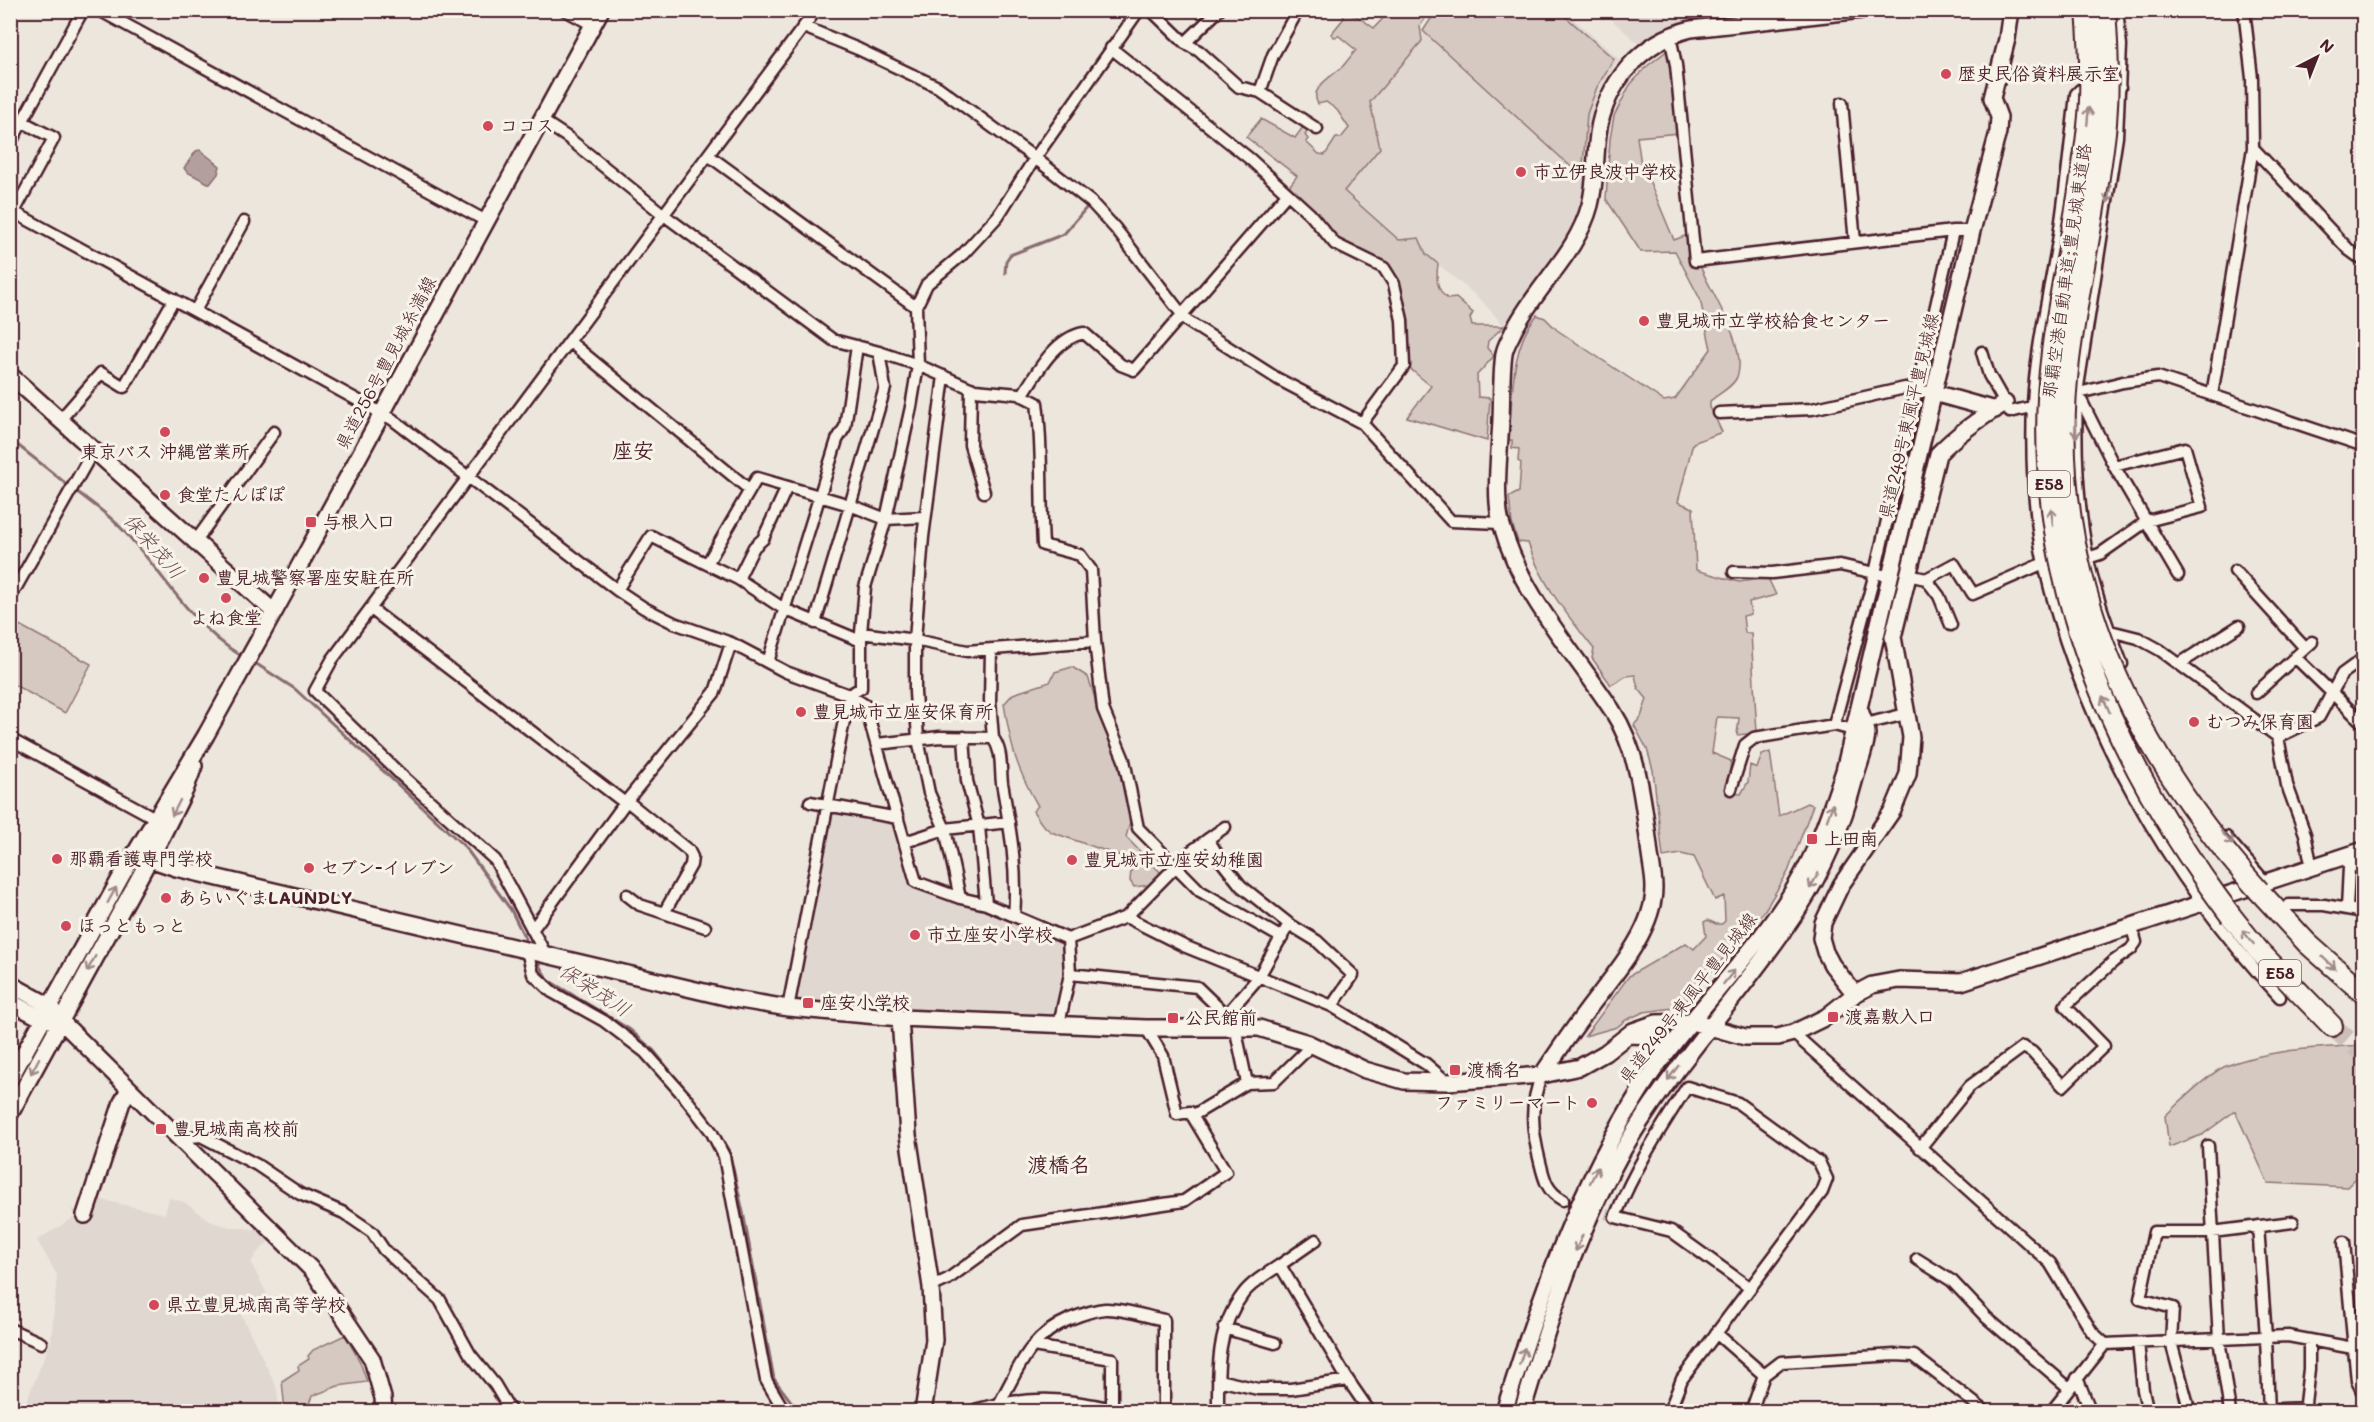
<svg xmlns="http://www.w3.org/2000/svg" width="2374" height="1422" font-family="Mali,'Klee One',sans-serif">
  <style>
    .built { fill: #e0d7d0 }
    .green { fill: #d5c9c2; stroke: #907476; stroke-width: 1.5 }
    .water { fill: #b39f9d; stroke: #896c6f; stroke-width: 1.5 }
    .lines { fill: none; stroke-linecap: round; stroke-linejoin: round }
    .stream { stroke: #896c6f; stroke-width: 3 }
    .street-tunnel { stroke: #ccbeb9; stroke-width: 10; stroke-dasharray: 10 5; stroke-linecap: butt }
    .highway-tunnel { stroke: #ccbeb9; stroke-width: 20; stroke-dasharray: 20 10; stroke-linecap: butt }
    .street-casing { stroke: #4a1f2b; stroke-width: 15 }
    .secondary-casing { stroke: #4a1f2b; stroke-width: 20 }
    .highway-casing { stroke: #4a1f2b; stroke-width: 24 }
    .street { stroke: #f7f3e8; stroke-width: 10 }
    .secondary { stroke: #f7f3e8; stroke-width: 15 }
    .highway { stroke: #f7f3e8; stroke-width: 20 }
    .highway-bridge-casing { stroke: #4a1f2b; stroke-width: 24; stroke-linecap: butt }
    .highway-bridge { stroke: #f7f3e8; stroke-width: 20 }
    .oneway { stroke: #a0898a }
    .poi-dot { fill: #d1495b; stroke: #f7f3e8; stroke-width: 2 }
    .labels { text-anchor: middle; stroke-width: 6; stroke-linejoin: round; paint-order: stroke }
    .shield { fill: #f7f3e8; stroke: #7e5f64; stroke-width: 1.5 }
    .shield-label { font-size: 16px; font-weight: bold; fill: #4a1f2b }
    .poi-label { font-size: 18px; font-weight: bold; fill: #4a1f2b; stroke: #f7f3e8; text-anchor: start }
    .street-label { font-size: 18px; fill: #4a1f2b; stroke: #f7f3e8 }
    .water-label { font-size: 20px; font-style: italic; fill: #6f4c53; stroke: #f7f3e8 }
    .quarter-label { font-size: 21px; font-weight: bold; fill: #4a1f2b; stroke: #f7f3e8 }
  </style>
  <rect width="100%" height="100%" fill="#ece6dd"/>
  <filter id="ink" filterUnits="userSpaceOnUse"><feTurbulence type="fractalNoise" baseFrequency=".0167" numOctaves="2"/><feDisplacementMap in="SourceGraphic" scale="12" xChannelSelector="R" yChannelSelector="G"/><feConvolveMatrix kernelMatrix="1 2 1 2 8 2 1 2 1" color-interpolation-filters="sRGB"/></filter>
  <g filter="url(#ink)">
    <path class="built" d="M1436 11H1564L1619 59 1600 89 1591 116 1587 188 1580 215 1568 240 1504 326 1482 301 1426 254 1419 238 1399 240 1344 191 1380 148 1370 102 1422 41 1423 31Z
      M1602 11H1809L1689 20 1659 30 1639 44Z
      M830 809 896 821 914 884 1059 938 1065 951 1054 1021 794 1003Z
      M169 1198 184 1202 212 1222 229 1227 263 1230 270 1240 256 1254 251 1263 269 1298 240 1312 276 1386 280 1411 22 1412 51 1341 57 1275 37 1240 75 1217 71 1209 91 1216 98 1199 165 1214Z"/>
    <path class="green" d="M1342 11H1350L1351 15 1357 16 1374 28 1390 11H1430L1420 26 1422 41 1370 102 1380 148 1344 191 1399 240 1419 238 1426 254 1438 264C1436 278 1436 290 1448 299L1456 298 1473 313 1470 318 1472 326H1504L1488 341 1487 348 1494 356 1477 375 1478 397 1490 398 1487 441 1407 417 1431 386 1409 368 1408 321 1402 290 1392 269 1339 241 1288 188 1297 176 1246 137 1261 119 1295 138 1303 127 1308 131 1305 135 1308 139 1306 142 1319 154 1325 155 1336 138H1341L1349 128 1337 110 1326 102 1318 104C1308 88 1333 76 1343 66 1347 61 1351 56 1356 50L1339 36 1334 37 1331 34 1344 18Z
      M1436 11H1559L1614 59 1597 87 1587 114 1582 177 1423 31Z
      M1668 50 1679 133 1637 137 1643 178 1649 180 1674 240 1690 234C1693 243 1695 252 1698 261 1708 289 1749 346 1737 377 1733 387 1718 394 1710 401V407L1722 432 1693 443 1678 502 1693 508 1696 570 1739 582 1768 578 1776 595 1749 602 1751 614 1743 616 1745 633H1751L1757 733 1737 735 1739 718 1717 717 1712 753 1731 761 1727 793 1741 794 1748 782 1750 765 1757 768 1762 755 1770 752 1779 816 1807 803 1813 805 1788 872 1763 913 1681 1007 1644 1012 1626 1020 1617 1027 1585 1036 1629 976 1686 943 1694 949 1706 936 1704 922 1708 920 1716 924H1722L1725 921 1724 896 1715 900 1694 857 1681 854 1663 857 1653 770 1647 749 1634 725 1641 717 1647 699 1638 688 1635 675 1626 676 1611 685 1592 658 1594 649C1568 616 1541 583 1528 543L1518 542 1512 523 1509 497 1519 492 1521 463 1518 461 1519 449 1512 448V440H1509C1513 399 1509 348 1537 315L1545 318 1557 330 1664 401 1675 399 1711 349 1700 299 1675 251 1641 252 1606 199 1610 139 1614 116 1630 85 1646 67Z
      M10 620 91 664 65 713 11 683Z
      M1072 667 1088 677 1108 737 1121 761 1130 822 1126 837 1161 873 1150 885 1134 887 1130 881 1132 860 1051 832 1041 823 1033 811 1038 806C1016 768 1011 747 1004 704L1013 694 1050 682 1055 672Z
      M2363 1045V1171L2347 1187 2268 1183 2235 1111 2202 1135 2169 1147 2165 1116C2178 1103 2211 1072 2226 1066 2268 1049 2319 1048 2363 1045Z
      M345 1335 360 1362 367 1382 338 1386 312 1396 306 1411H285L282 1381 299 1370 298 1366 309 1359 308 1356 313 1350Z"/>
    <path class="water" d="M200 150 220 166 218 174 210 184 187 172 184 168 196 151Z"/>
    <g class="lines">
      <path class="stream" d="M1005 273 1006 261 1010 255 1064 234 1087 207
        M10 439 69 486
        M75 490C90 502 108 514 121 528 162 570 189 624 240 655
        M255 663 295 689 465 847 511 910 529 946
        M534 957 548 980 629 1029 654 1051 688 1093
        M702 1110 729 1151 743 1212 774 1379 799 1412"/>
      <path class="street-tunnel" d="M1563 1200 1615 1217"/>
      <path class="highway-tunnel" d="M2332 1026 2364 1054"/>
      <defs>
        <path id="street" d="M99 10 486 221
          M565 10 593 25
          M1151 10 1185 43 1199 51 1239 87 1260 92 1273 55 1298 10
          M2117 10 2121 45 2117 137 2077 393C2075 448 2077 505 2088 559 2095 594 2109 630 2122 664
          M804 27 858 49 938 87 1035 158 1091 202 1115 228 1187 321 1278 379 1362 423 1451 521 1500 523
          M1670 36 1676 65 1695 261 1953 231H1972
          M1185 43 1219 10
          M1111 48 1250 159 1310 214 1335 244 1384 268 1394 284 1402 320 1404 366 1362 423
          M2120 88 2080 90 2076 94C2071 141 2066 188 2059 235 2050 291 2036 347 2033 404 2031 457 2033 512 2044 564 2080 722 2169 879 2280 997
          M1260 92 1317 129
          M1842 103 1855 242
          M541 120 567 137 664 215 833 340 879 352 918 365 975 390 1019 394 1037 403C1043 450 1040 498 1043 545L1080 555 1091 570 1095 641 967 651 915 640 861 633
          M10 144 83 10
          M2253 148 2349 250 2364 261
          M708 155 916 307
          M10 210 392 419 617 590 644 608 674 623 731 643 786 672 849 695 865 705 916 882 960 898 986 904 1068 939 1126 917 1190 852 1225 827
          M14 212 54 138 23 122
          M195 311 244 222
          M570 342 750 490
          M1982 352 1989 375 2010 412 2039 405
          M944 376 923 537 915 640V692L918 739 929 793 945 829 960 898
          M971 388 970 445 984 492
          M2071 395 2123 382 2158 377 2364 446
          M2212 395 2253 148 2252 78 2244 10
          M1022 396C1037 372 1055 338 1084 333L1121 365 1134 370 1287 194
          M2079 396 2114 466 2178 575
          M1719 413 1812 409 1905 388 1934 393
          M60 420 101 373 124 387 174 299
          M195 542 274 432
          M2081 560 2100 554 2147 521 2202 507 2185 448 2114 466
          M707 564 738 579 784 609 861 641
          M2235 571 2305 648
          M1734 572 1772 573 1840 565 1892 577
          M1908 575 1926 579 1954 564 1973 594 2044 563 2051 562
          M738 579 754 547 763 539 787 487
          M1926 579 1939 596 1951 625
          M617 590 651 536 707 564 757 478 850 505 886 519 925 517
          M10 598 93 451
          M371 609 625 803
          M815 623 885 388 879 352
          M2110 631 2138 638 2160 650 2278 737 2287 785 2305 834 2312 868
          M1095 641 1103 709 1124 760 1138 828 1200 891 1282 938
          M2295 657 2364 724
          M768 662 837 440 845 427 857 346
          M2179 664 2239 626
          M2256 693 2312 642
          M1865 724 1906 714
          M1834 725 1875 573 1953 231
          M964 737 967 781 979 826 986 904
          M2278 737 2319 717 2342 674 2364 658
          M993 738C1003 752 1000 767 1002 783 1010 828 1018 870 1014 916
          M10 739 155 818
          M877 744 940 737 993 738 990 701 991 650
          M1731 789 1745 745 1754 738 1834 725 1853 730
          M627 801 689 851 692 857 691 865 664 913 705 927
          M810 802 898 818
          M2226 837 2266 883
          M1208 839 1222 862 1241 886 1289 924
          M905 842 945 829 1009 822
          M2346 856 2349 867 2347 908
          M2349 867 2364 864
          M627 895 640 905 664 913
          M2289 905H2324L2364 912
          M1126 917 1184 946 1332 1006 1426 1064 1447 1082
          M532 930 625 803 715 692 731 643
          M527 951 533 974 552 992 604 1021 645 1052 684 1096 711 1131 724 1156 766 1380 785 1412
          M546 955 495 860 399 773 315 691 332 660 816 10
          M1070 974 1197 987 1226 1015 1224 1020
          M788 1008 849 695 861 688V633L865 587 886 519 911 407 918 365 916 307 927 284 963 254 998 216 1035 158 1139 10
          M1226 1015 1258 978 1289 924 1317 941 1353 975 1332 1006
          M1059 1024 1070 974 1068 939
          M1235 1027 1247 1083
          M1793 1033 2050 1263 2092 1332 2105 1344 2288 1336 2364 1350
          M1542 1075C1529 1105 1532 1131 1540 1162 1544 1179 1547 1192 1563 1200
          M1192 1116 1247 1083 1274 1082 1312 1045
          M181 1138 201 1136 257 1165 300 1194 344 1213 372 1232 384 1250 440 1300 470 1354 495 1385 511 1412
          M2208 1146 2219 1339 2230 1412
          M1920 1148 1970 1086 2023 1047 2032 1052 2063 1086 2104 1046 2065 1006 2114 961 2131 949 2136 942 2131 925
          M2258 1226 2266 1337 2269 1412
          M2344 1242 2357 1381 2364 1395
          M1917 1259 1952 1281 1987 1318 2069 1388
          M1280 1265 1316 1240
          M931 1287 948 1279 1022 1225 1184 1201 1226 1172 1190 1112 1177 1114 1163 1056 1146 1028
          M1224 1328 1275 1343
          M10 1329 41 1343
          M1716 1333 1764 1375
          M2138 1343 2143 1390 2148 1412
          M1033 1346 1112 1359V1412
          M2077 1378 2091 1412
          M1218 1380 1258 1389H1291L1348 1380
          M998 1406C1019 1368 1028 1337 1070 1319 1080 1315 1093 1310 1105 1309 1122 1308 1148 1317 1164 1320V1412
          M1218 1412C1218 1370 1216 1329 1243 1294 1252 1282 1268 1273 1280 1265L1348 1380 1370 1412
          M1669 1412 1682 1379 1822 1192 1827 1179 1819 1162 1738 1103 1687 1087C1660 1129 1634 1170 1615 1217L1671 1231 1750 1288
          M1751 1412 1764 1375 1781 1362 1895 1355 1914 1356 1986 1412
          M2051 1412 2105 1344
          M2190 1412 2171 1342 2173 1308 2140 1299 2154 1232H2212L2293 1222
          M2276 1412 2281 1409 2305 1408
          M2304 1412 2309 1369V1340"/>
        <path id="secondary" d="M10 375 274 612
          M1934 393 1995 410
          M135 854 176 868 734 999 788 1008 900 1018 1146 1028H1259L1308 1043 1365 1070 1404 1081 1447 1082 1542 1075 1580 1067 1605 1053 1633 1031 1656 1023 1692 1022 1745 1037H1778L1793 1033 1826 1017 1855 994 1872 985 1899 980 1961 982 2364 850
          M10 984 50 1006 60 1020 313 1271 372 1359 383 1398 384 1412
          M1855 994 1832 965 1825 952 1821 938 1823 923 1841 885 1893 810 1908 774 1911 737 1893 637 1938 454C1958 433 1980 418 2005 403
          M10 1002 43 1019 51 1020
          M900 1018 908 1135 931 1287 934 1340 923 1412
          M1629 1035 1653 1036 1663 1047V1059
          M1542 1075C1556 1054 1571 1032 1586 1012 1611 978 1654 932 1654 888 1654 874 1650 860 1649 846 1643 799 1638 750 1612 710 1573 650 1522 597 1502 526 1493 498 1500 449 1501 419 1502 398 1501 375 1504 354 1505 346 1510 339 1513 332 1535 287 1577 254 1590 205 1596 181 1595 158 1598 134 1605 84 1641 41 1691 29L1862 10
          M10 1079 122 875 206 735 288 587 601 10
          M10 1114 162 836 185 790 194 766
          M85 1215 122 1102 129 1089
          M977 1412C1028 1398 1064 1400 1115 1412
          M1504 1412C1539 1299 1578 1187 1643 1086 1689 1015 1754 957 1797 884 1818 849 1831 809 1844 771L1972 231 1998 132 1999 117 1992 98 2007 39 2011 10
          M1522 1412C1548 1325 1575 1237 1619 1157 1669 1068 1741 996 1797 911 1824 870 1843 824 1855 778 1859 764 1866 748 1867 734 1867 726 1862 716 1859 708"/>
        <path id="highway" d="M2259 891 2307 943 2361 991
          M2231 916 2259 951 2332 1026"/>
      </defs>
      <use href="#street" class="street-casing"/>
      <use href="#secondary" class="secondary-casing"/>
      <use href="#highway" class="highway-casing"/>
      <use href="#street" class="street"/>
      <use href="#secondary" class="secondary"/>
      <use href="#highway" class="highway"/>
      <defs>
        <path id="highway-bridge" d="M2087 10C2090 46 2092 81 2089 116 2082 195 2062 273 2052 352 2026 563 2107 751 2231 916
          M2105 10C2108 48 2109 86 2106 123 2098 203 2079 281 2069 360 2044 566 2125 741 2259 891"/>
      </defs>
      <use href="#highway-bridge" class="highway-bridge-casing"/>
      <use href="#highway-bridge" class="highway-bridge"/>
    </g>
    <defs><path id="oneway-shaft" d="M-6 0H5M1.5-3L5.5 0L1.5 3" fill="none" stroke-width="1.6" stroke-linecap="round" stroke-linejoin="round" transform="scale(1.5)"/></defs>
    <g class="oneway">
      <use href="#oneway-shaft" transform="translate(2088 116) rotate(-85)"/>
      <use href="#oneway-shaft" transform="translate(2109 194) rotate(99)"/>
      <use href="#oneway-shaft" transform="translate(2076 429) rotate(89)"/>
      <use href="#oneway-shaft" transform="translate(2052 517) rotate(-97)"/>
      <use href="#oneway-shaft" transform="translate(2106 704) rotate(-114)"/>
      <use href="#oneway-shaft" transform="translate(176 808) rotate(117)"/>
      <use href="#oneway-shaft" transform="translate(1830 812) rotate(-70)"/>
      <use href="#oneway-shaft" transform="translate(2227 838) rotate(49)"/>
      <use href="#oneway-shaft" transform="translate(1814 881) rotate(119)"/>
      <use href="#oneway-shaft" transform="translate(112 895) rotate(-61)"/>
      <use href="#oneway-shaft" transform="translate(2248 937) rotate(-129)"/>
      <use href="#oneway-shaft" transform="translate(2329 963) rotate(43)"/>
      <use href="#oneway-shaft" transform="translate(91 964) rotate(119)"/>
      <use href="#oneway-shaft" transform="translate(1729 977) rotate(-51)"/>
      <use href="#oneway-shaft" transform="translate(35 1066) rotate(118)"/>
      <use href="#oneway-shaft" transform="translate(1673 1073) rotate(127)"/>
      <use href="#oneway-shaft" transform="translate(1594 1175) rotate(-63)"/>
      <use href="#oneway-shaft" transform="translate(1579 1243) rotate(113)"/>
      <use href="#oneway-shaft" transform="translate(1522 1356) rotate(-72)"/>
    </g>
  </g>
  <g class="poi-dot">
    <circle cx="1946" cy="74" r="6"/>
    <circle cx="488" cy="126" r="6"/>
    <circle cx="1521" cy="172" r="6"/>
    <circle cx="1644" cy="321" r="6"/>
    <circle cx="165" cy="432" r="6"/>
    <circle cx="165" cy="495" r="6"/>
    <rect x="305" y="516" width="12" height="12" rx="3"/>
    <circle cx="204" cy="578" r="6"/>
    <circle cx="226" cy="598" r="6"/>
    <circle cx="801" cy="712" r="6"/>
    <circle cx="2194" cy="722" r="6"/>
    <rect x="1806" y="833" width="12" height="12" rx="3"/>
    <circle cx="57" cy="859" r="6"/>
    <circle cx="1072" cy="860" r="6"/>
    <circle cx="309" cy="868" r="6"/>
    <circle cx="166" cy="898" r="6"/>
    <circle cx="66" cy="926" r="6"/>
    <circle cx="915" cy="935" r="6"/>
    <rect x="802" y="997" width="12" height="12" rx="3"/>
    <rect x="1827" y="1011" width="12" height="12" rx="3"/>
    <rect x="1167" y="1012" width="12" height="12" rx="3"/>
    <rect x="1449" y="1064" width="12" height="12" rx="3"/>
    <circle cx="1592" cy="1103" r="6"/>
    <rect x="155" y="1123" width="12" height="12" rx="3"/>
    <circle cx="154" cy="1305" r="6"/>
  </g>
  <g class="labels">
    <g class="shield">
      <rect x="2028" y="471" width="42" height="26" rx="4.5"/>
      <rect x="2259" y="960" width="42" height="26" rx="4.5"/>
    </g>
    <g class="shield-label">
      <text x="2049" y="490">E58</text>
      <text x="2280" y="979">E58</text>
    </g>
    <g class="poi-label">
      <text x="1958" y="80">歴史民俗資料展示室</text>
      <text x="500" y="132">ココス</text>
      <text x="1533" y="178">市立伊良波中学校</text>
      <text x="1656" y="327">豊見城市立学校給食センター</text>
      <text x="165" y="458" text-anchor="middle">東京バス 沖縄営業所</text>
      <text x="177" y="501">食堂たんぽぽ</text>
      <text x="323" y="528">与根入口</text>
      <text x="216" y="584">豊見城警察署座安駐在所</text>
      <text x="226" y="624" text-anchor="middle">よね食堂</text>
      <text x="813" y="718">豊見城市立座安保育所</text>
      <text x="2206" y="728">むつみ保育園</text>
      <text x="1824" y="845">上田南</text>
      <text x="69" y="865">那覇看護専門学校</text>
      <text x="1084" y="866">豊見城市立座安幼稚園</text>
      <text x="321" y="874">セブン-イレブン</text>
      <text x="178" y="904">あらいぐまLAUNDLY</text>
      <text x="78" y="932">ほっともっと</text>
      <text x="927" y="941">市立座安小学校</text>
      <text x="820" y="1009">座安小学校</text>
      <text x="1845" y="1023">渡嘉敷入口</text>
      <text x="1185" y="1024">公民館前</text>
      <text x="1467" y="1076">渡橋名</text>
      <text x="1580" y="1109" text-anchor="end">ファミリーマート</text>
      <text x="173" y="1135">豊見城南高校前</text>
      <text x="166" y="1311">県立豊見城南高等学校</text>
    </g>
    <g class="street-label">
      <text transform="translate(2067 271) rotate(-82)" y="6">那覇空港自動車道;豊見城東道路</text>
      <text transform="translate(386 363) rotate(-62)" y="6">県道256号豊見城糸満線</text>
      <text transform="translate(1909 416) rotate(-77)" y="6">県道249号東風平豊見城線</text>
      <text transform="translate(1688 998) rotate(-52)" y="6">県道249号東風平豊見城線</text>
    </g>
    <g class="water-label">
      <text transform="translate(154 546) rotate(49)" y="7">保栄茂川</text>
      <text transform="translate(595 990) rotate(33)" y="7">保栄茂川</text>
    </g>
    <g class="quarter-label">
      <text x="633" y="458">座安</text>
      <text x="1059" y="1172">渡橋名</text>
    </g>
  </g>
  <rect width="2374" height="1422" fill="none" stroke="#f7f3e8" stroke-width="36"/>
  <rect x="18" y="18" width="2338" height="1386" fill="none" stroke="#4a1f2b" stroke-width="2" filter="url(#ink)"/>
  <g transform="translate(2317 57) rotate(42)" stroke="#f7f3e8" stroke-width="4.5" paint-order="stroke">
  <path d="M0-4.5L10 22L0 15L-10 22Z" fill="#4a1f2b"/>
  <text y="-9" font-size="16" font-weight="bold" text-anchor="middle" fill="#4a1f2b">N</text>
  </g>
</svg>
